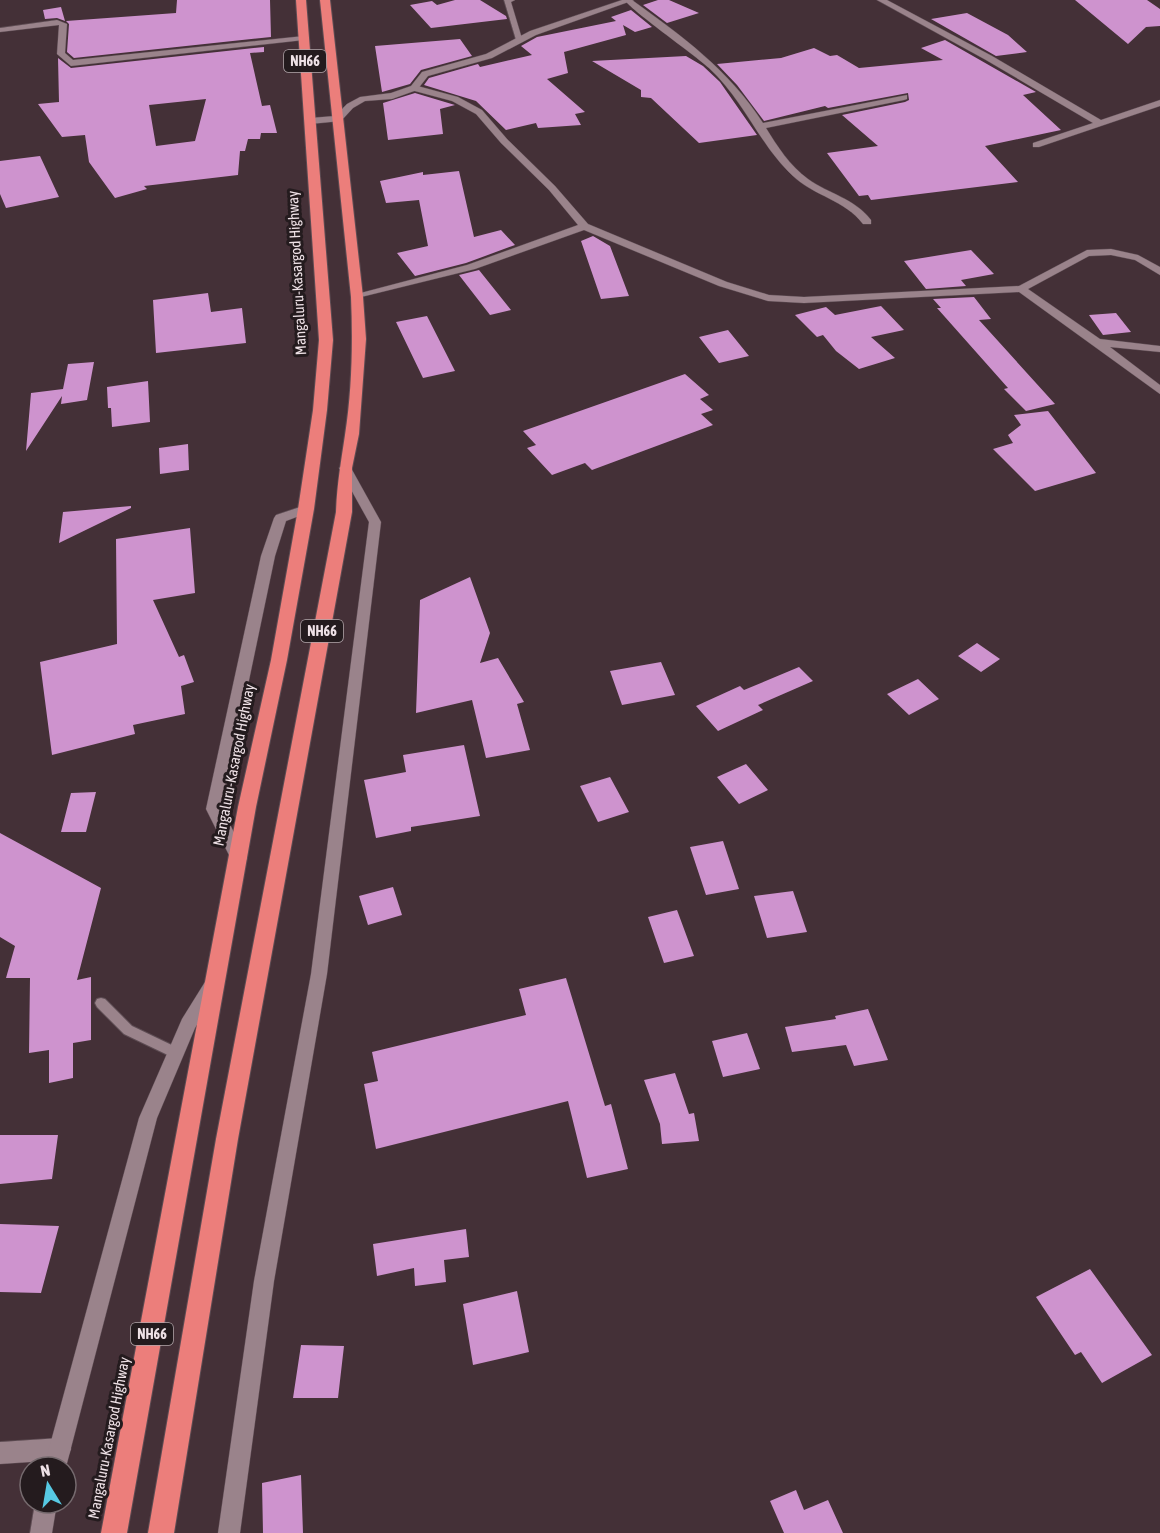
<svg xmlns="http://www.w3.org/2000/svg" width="1160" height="1533" font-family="'Asap Condensed',sans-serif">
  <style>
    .building { fill: #ce93ce; fill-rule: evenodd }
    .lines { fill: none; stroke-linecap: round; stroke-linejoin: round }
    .lane-casing { stroke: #5d4c53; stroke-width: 2 }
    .street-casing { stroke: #5d4c53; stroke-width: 1 }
    .secondary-casing { stroke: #5d4c53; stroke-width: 1 }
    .highway-casing { stroke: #5d4c53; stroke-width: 2 }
    .lane { fill: #9a838b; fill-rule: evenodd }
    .street { fill: #9a838b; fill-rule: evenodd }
    .secondary { fill: #9a838b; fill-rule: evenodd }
    .highway { fill: #ec7e7b; fill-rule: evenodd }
    .labels { text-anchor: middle; stroke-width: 6; stroke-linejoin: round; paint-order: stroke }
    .shield { fill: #241b1e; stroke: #b1a6aa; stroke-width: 1.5 }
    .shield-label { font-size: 14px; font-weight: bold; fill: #eee1e6 }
    .street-label { font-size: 15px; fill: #eee1e6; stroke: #241b1e }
  </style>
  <rect width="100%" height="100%" fill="#443037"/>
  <path class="building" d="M177 0H270L271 37 74 58 67 52 69 24 66 21 176 13Z
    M455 0H480L506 16 507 19 431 28 410 5 432 1 437 5Z
    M658 0H669L699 13 667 23 643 5Z
    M1075 0H1147L1160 9V26L1146 27 1128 44Z
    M61 7 65 21 57 18 45 19 43 10Z
    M631 10 652 27 635 32 623 25 626 35 564 52 568 73 547 79 585 112 575 114 581 125 538 128 536 123 506 130 476 101 424 85 429 78 478 64 480 67 532 55 521 46 537 37 616 21 611 17Z
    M967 13 1008 35 1027 52 996 56 931 19Z
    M460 39 472 56 421 70 410 84 382 92 375 46Z
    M945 40 1036 92 1023 95 1061 130 985 146 1018 182 871 200 868 195 859 196 827 153 878 146 842 115 905 102 909 100 908 93 828 108 825 106 764 121 737 85 717 64 781 58 814 48 830 56 837 55 859 68 943 60 921 48Z
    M264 47V52L250 53 262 106 270 105 277 133H261L260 139H248L245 151H240L238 175 144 186 147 189 115 198 89 162 85 135 62 137 38 104 59 102 58 58 71 68ZM206 99 195 141 156 146 149 105Z
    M686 56 703 66 720 82 757 135 699 143 651 98 641 97V90L592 61Z
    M415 93 455 105 440 109 443 134 388 140 383 103Z
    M40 156 59 197 6 208 0 194V161Z
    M459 171 474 237 501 230 515 245 466 263 415 276 397 253 428 246 419 200 386 203 380 181 423 172V175Z
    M593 236 610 246 629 296 601 299 581 241Z
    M971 250 994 274 961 280 966 286 926 289 904 261Z
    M479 270 511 310 490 315 459 275Z
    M208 293 211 312 242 308 246 343 156 353 153 300Z
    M974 297 991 319 979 320 1055 404 1026 411 1004 389 1008 388 937 308H941L933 299Z
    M881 306 904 330 871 337 895 358 859 369 836 351 823 335 817 337 795 315 826 307 835 315Z
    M1116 313 1131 332 1103 335 1089 315Z
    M427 316 455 371 423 378 396 322Z
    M728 330 749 356 719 363 699 337Z
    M94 362 87 400 61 404 62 396 26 451 31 393 63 389 68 364Z
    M685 374 709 395 700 399 713 410 701 414 713 425 592 470 585 463 552 475 527 448 536 445 523 431Z
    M148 381 150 422 112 427 111 408H108L107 387Z
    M1048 411 1096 473 1035 491 993 449 1013 443 1008 435 1021 425 1014 415Z
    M188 444 189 470 160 474 159 448Z
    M131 506V508L59 543 63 512Z
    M190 528 195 593 153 600 179 657 184 655 194 682 181 686 185 714 133 725 135 734 52 755 40 662 117 644 116 539Z
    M470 577 490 633 480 663 498 658 524 702 517 704 530 750 486 758 472 700 416 713 420 600Z
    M977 643 1000 659 981 672 958 656Z
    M661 662 675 695 622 705 610 671Z
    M799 667 813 681 758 705 763 710 718 731 696 706 740 686 744 690Z
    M918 679 939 699 909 715 887 694Z
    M464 745 480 816 411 827V831L376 838 364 780 406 772 403 755Z
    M746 764 768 790 739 804 717 777Z
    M610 777 629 812 598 822 580 786Z
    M96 792 86 832H61L71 793Z
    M0 833 101 888 77 980 91 977V1040L73 1043V1078L49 1083V1050L29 1053 30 978H6L15 946 0 937Z
    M723 841 739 889 706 895 690 847Z
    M393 887 402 915 368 925 359 896Z
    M793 891 807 932 767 938 754 896Z
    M677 910 694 956 664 963 648 917Z
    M566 978 605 1106 611 1104 628 1169 587 1178 568 1101 376 1149 364 1084 378 1081 372 1052 526 1015 519 989Z
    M868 1009 888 1060 854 1066 846 1045 792 1052 785 1027 836 1019 835 1016Z
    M747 1033 760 1069 723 1077 712 1041Z
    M675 1073 689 1114 694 1113 699 1141 662 1144 660 1124 644 1080Z
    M0 1135H58L52 1179 0 1184Z
    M0 1224 59 1226 41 1293 0 1292Z
    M466 1229 469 1257 444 1260 446 1282 415 1286 414 1268 377 1276 373 1244Z
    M1090 1269 1152 1355 1102 1383 1081 1352 1075 1355 1036 1297Z
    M517 1291 529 1352 473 1365 463 1304Z
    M301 1345 344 1346 338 1398H293Z
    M301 1475 303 1533H263L262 1483Z
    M796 1490 804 1510 828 1500 843 1533H784L770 1501Z"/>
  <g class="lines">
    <defs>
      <path id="lane" d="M101 998 105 999 132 1026 180 1049 182 1053 180 1057 176 1059 172 1057 124 1034 97 1007 95 1003 97 999Z"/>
      <path id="street" d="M504 0H515L511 2 523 42 516 40Z
        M625 0H632C682 36 729 70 763 123L907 95V99L904 100 766 128C777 146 790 166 808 179 829 194 854 198 871 220V224H863C845 200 814 196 793 176 760 146 744 100 709 68 695 55 628 8 625 0Z
        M877 0H887L992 56 1101 120 1160 100V106L1039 147H1033V143L1093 123 986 60Z
        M57 20 67 24 65 53 73 60 304 36 308 38 304 40 71 66 57 54 59 25 0 32V28Z
        M414 85 458 97 482 110 507 139 555 186 588 224 727 282 769 295 804 297 1019 286 1087 250 1111 249 1138 255 1160 267V275L1135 260 1111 255 1089 256 1028 289 1100 339 1160 346V352L1110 347 1160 385V394L1019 292 804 303 768 301 719 286 584 230 475 269 353 299V295L467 265 578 225 549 190 501 143 476 114 452 101 411 90 410 88Z
        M306 505 312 509 310 512 286 521 275 556 222 809 247 858 245 863 239 864 233 863 206 809 261 556 274 518 276 515Z
        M60 1438 68 1441 71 1449 68 1457 60 1460 0 1464V1442Z"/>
      <path id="secondary" d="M622 0H634L536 35 492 58 428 76 417 90 392 99 365 101 353 108 341 121 310 124 305 121 310 118 335 116 347 104 360 97 391 93 411 86 422 72 486 54 530 31Z
        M345 464 351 468 381 522 327 974 274 1281 240 1533H218L254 1281 311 974 369 522 339 468Z
        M211 980 217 982 220 987 195 1028 157 1118 66 1467H44L139 1118 182 1019 205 982Z
        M35 1503H57L52 1533H30Z"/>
      <path id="highway" d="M296 0H306L333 340 327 410 314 509 287 660 256 807 127 1533H101L238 807 271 660 298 509 313 410 319 340Z
        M320 0H330L363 297 366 339 359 434 352 468V512L238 1139 174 1533H148L216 1139 336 512C337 484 341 462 345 435 352 390 353 342 351 297Z"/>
    </defs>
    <use href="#lane" class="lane-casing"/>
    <use href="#street" class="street-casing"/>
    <use href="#secondary" class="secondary-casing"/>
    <use href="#highway" class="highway-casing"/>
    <use href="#lane" class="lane"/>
    <use href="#street" class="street"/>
    <use href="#secondary" class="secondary"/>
    <use href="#highway" class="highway"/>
  </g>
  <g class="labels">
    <g class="shield">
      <rect x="284" y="50" width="42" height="22" rx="4.5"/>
      <rect x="301" y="620" width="42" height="22" rx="4.5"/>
      <rect x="131" y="1323" width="42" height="22" rx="4.5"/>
    </g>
    <g class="shield-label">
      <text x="305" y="66">NH66</text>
      <text x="322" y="636">NH66</text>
      <text x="152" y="1339">NH66</text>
    </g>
    <g class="street-label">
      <text transform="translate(297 273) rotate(-93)" y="5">Mangaluru-Kasargod Highway</text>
      <text transform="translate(234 765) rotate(-79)" y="5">Mangaluru-Kasargod Highway</text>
      <text transform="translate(109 1438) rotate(-79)" y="5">Mangaluru-Kasargod Highway</text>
    </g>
  </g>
  <g transform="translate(48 1485) rotate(349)"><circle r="28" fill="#241b1e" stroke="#756a6e" stroke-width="1.5"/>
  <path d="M0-4.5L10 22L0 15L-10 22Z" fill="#57c9e3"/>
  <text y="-9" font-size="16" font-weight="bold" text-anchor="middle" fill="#eee1e6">N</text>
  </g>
</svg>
